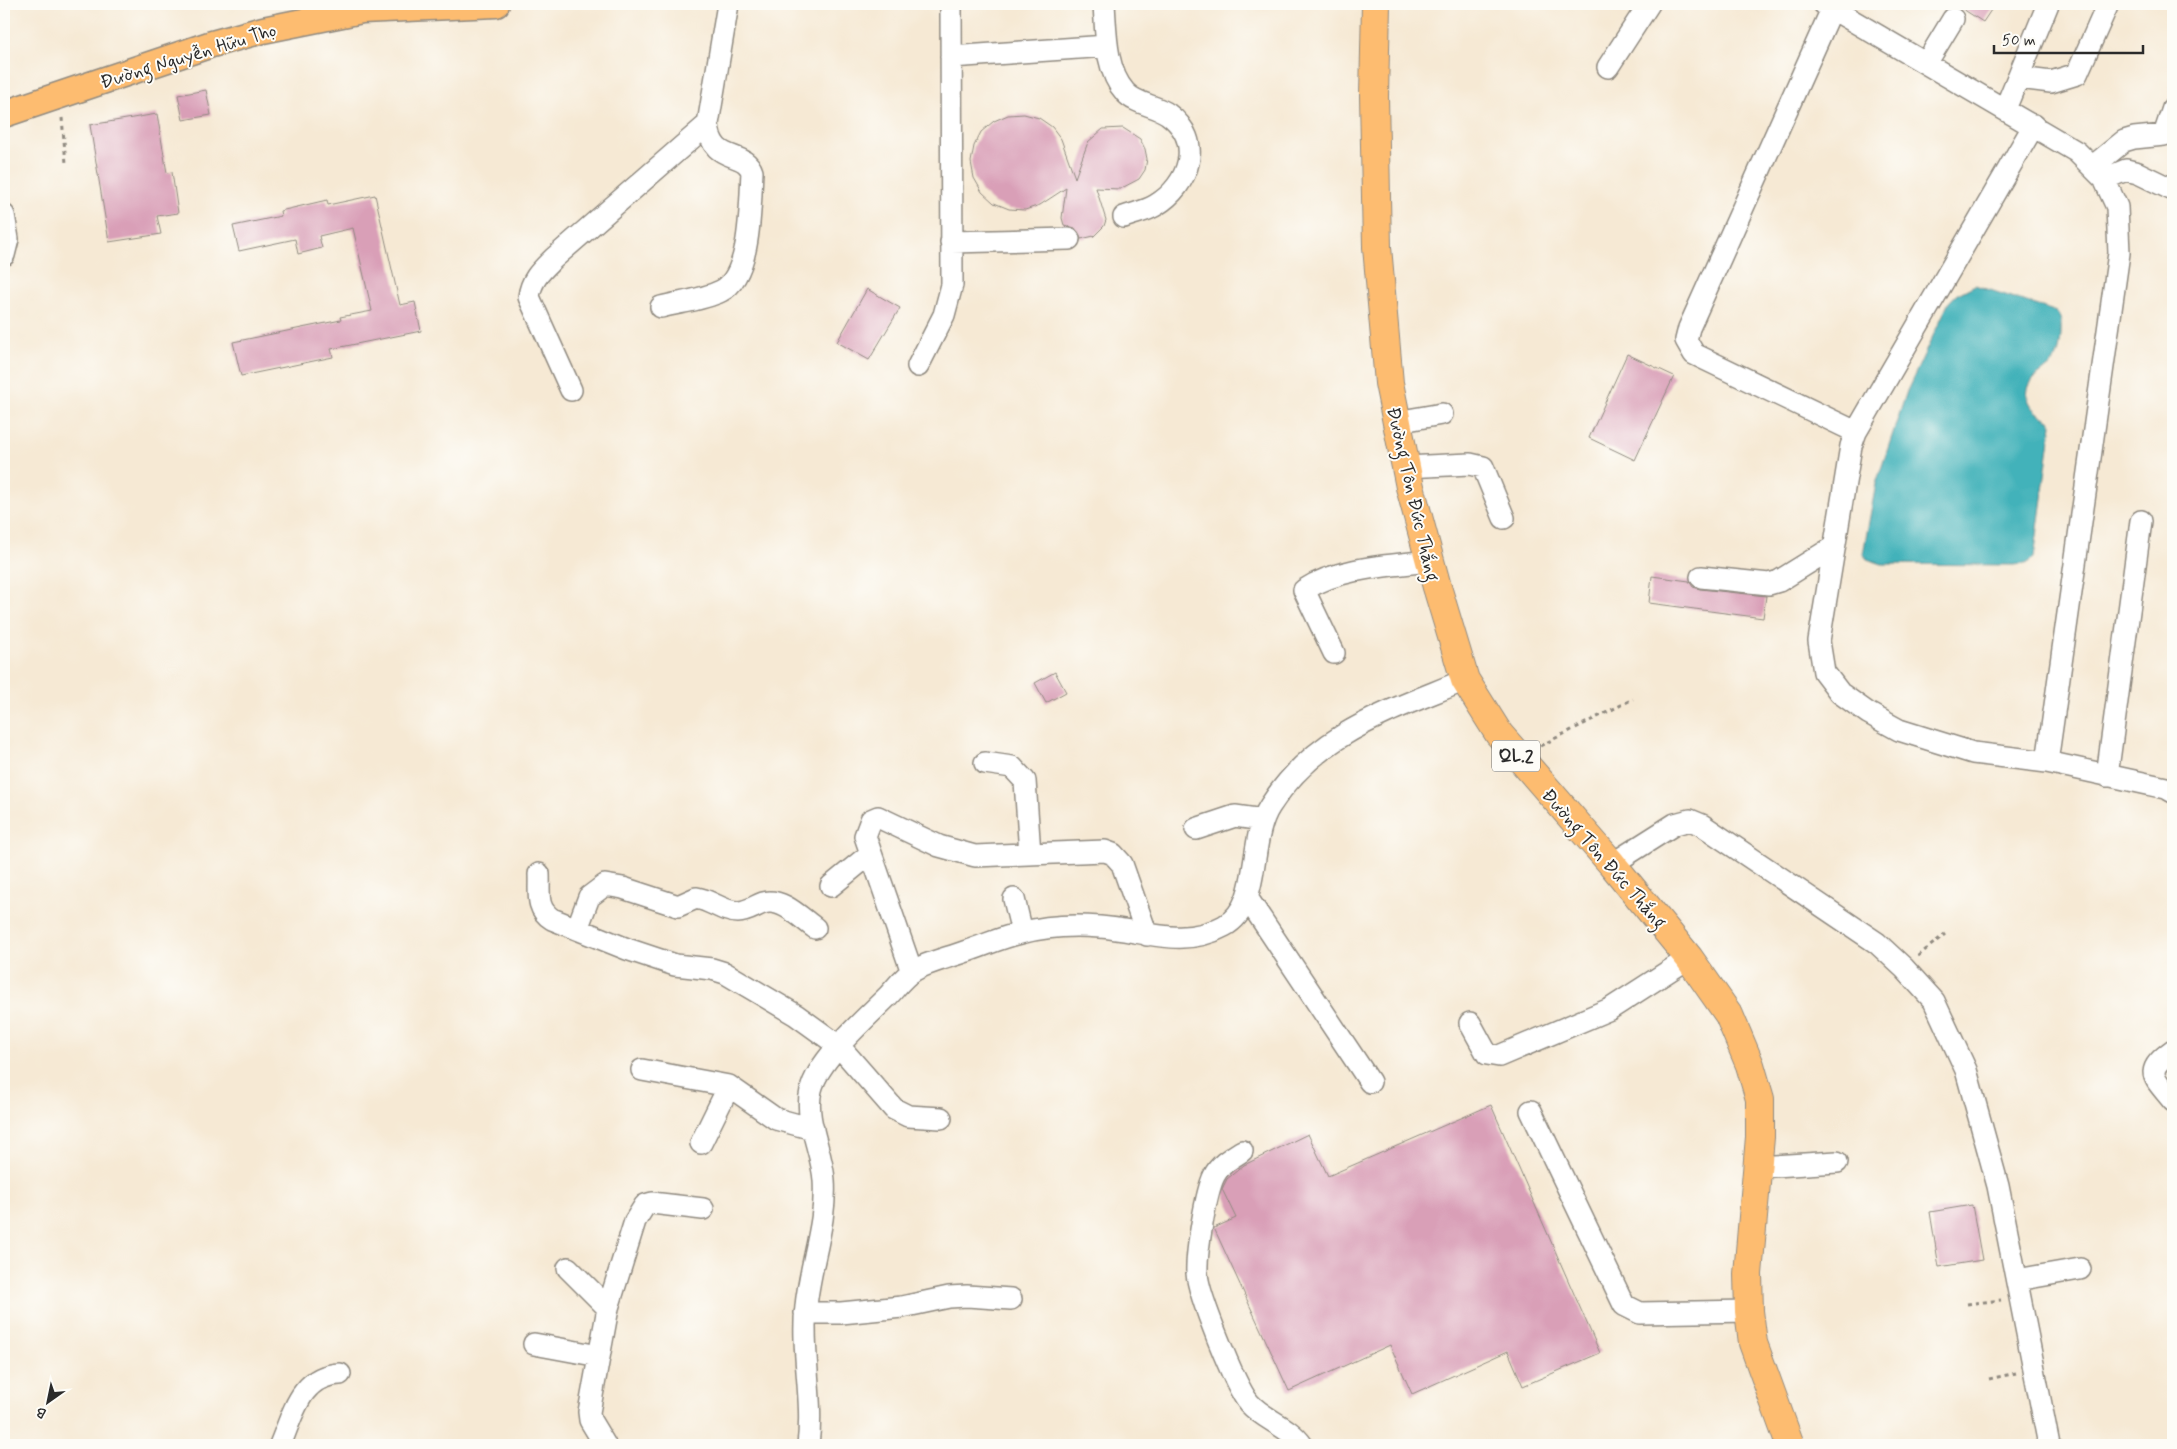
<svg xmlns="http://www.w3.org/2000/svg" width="2177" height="1449" font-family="Mynerve,sans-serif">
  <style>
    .water { fill: #42b2ba; stroke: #366e72 }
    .building { fill: #d99fb7 }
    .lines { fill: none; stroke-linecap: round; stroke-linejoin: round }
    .minor-casing { stroke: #908a80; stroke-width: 24 }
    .major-casing { stroke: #908a80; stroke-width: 29 }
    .highway-casing { stroke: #908a80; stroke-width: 30 }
    .path { stroke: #908a80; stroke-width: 3; stroke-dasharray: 4 4; stroke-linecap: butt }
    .minor { stroke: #fff; stroke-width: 21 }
    .major { stroke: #fdbc70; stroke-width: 26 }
    .highway { stroke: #fdbc70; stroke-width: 28 }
    .labels { text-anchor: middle; stroke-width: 4; stroke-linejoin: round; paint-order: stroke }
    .shield { fill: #fdfcf7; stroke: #6a6a68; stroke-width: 1 }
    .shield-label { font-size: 18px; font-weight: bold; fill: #2b2b2b }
    .street-label { font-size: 19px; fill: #2b2b2b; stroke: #fdfcf7 }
  </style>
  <rect width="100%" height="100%" fill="#fdfcf7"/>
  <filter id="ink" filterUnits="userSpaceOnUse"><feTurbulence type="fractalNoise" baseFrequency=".02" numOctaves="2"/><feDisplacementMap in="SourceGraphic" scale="10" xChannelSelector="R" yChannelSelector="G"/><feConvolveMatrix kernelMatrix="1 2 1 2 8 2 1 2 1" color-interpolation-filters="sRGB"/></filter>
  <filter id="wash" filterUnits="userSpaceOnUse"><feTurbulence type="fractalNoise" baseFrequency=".0096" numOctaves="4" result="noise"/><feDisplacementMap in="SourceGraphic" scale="20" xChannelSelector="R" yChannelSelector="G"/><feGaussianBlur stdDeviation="1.12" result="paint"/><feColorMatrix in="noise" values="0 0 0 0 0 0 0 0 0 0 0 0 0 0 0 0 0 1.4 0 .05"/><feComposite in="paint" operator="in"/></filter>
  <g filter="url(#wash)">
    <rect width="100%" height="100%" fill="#f6e9d4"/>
    <path class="water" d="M1975 285 2057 312C2062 319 2061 325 2061 334 2060 342 2060 353 2055 360 2049 369 2035 375 2030 384 2021 401 2037 414 2050 420L2052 424 2034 558 2025 564 2013 565 1882 564 1867 559 1863 554 1876 484 1907 391 1949 302 1956 295Z"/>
    <g id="blocks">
      <path class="building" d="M1955 4H1995L1983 22Z
        M206 90 211 115 183 120 178 95Z
        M157 114 167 173 172 172 178 213 157 216 161 234 109 242 90 125Z
        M1024 114 1039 118 1052 127 1061 139 1075 178 1088 142 1103 129 1123 128 1140 139 1145 149 1147 159 1145 170 1139 179 1120 189 1096 188 1106 220 1104 226 1094 236 1081 239 1075 228 1064 225 1062 218 1066 188 1040 205 1025 210 1009 209 994 203 982 192 974 178 971 162 974 146 981 132 994 121 1008 115Z
        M375 195 400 305 415 302 421 331 331 349 333 357 241 376 233 342 341 320 340 317 372 311 353 228 319 236 322 248 298 254 295 239 239 251 233 226 281 216 280 211 327 200 328 205Z
        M867 289 900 308 869 360 837 342Z
        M1627 354 1674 376 1635 460 1589 438Z
        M1652 576 1689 581 1693 587 1700 589 1766 596 1763 618 1649 603Z
        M1055 672 1066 692 1046 703 1035 683Z
        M1491 1105 1600 1353 1523 1386 1508 1351 1412 1394 1390 1345 1289 1391 1214 1228 1236 1218 1222 1189 1227 1179 1244 1165 1308 1134 1328 1176Z
        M1972 1205 1982 1260 1939 1267 1930 1212Z"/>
    </g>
  </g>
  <g filter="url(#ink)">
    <use href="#blocks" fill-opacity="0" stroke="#908a80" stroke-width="1"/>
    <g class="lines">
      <defs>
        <path id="minor" d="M1104 4C1106 31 1105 70 1125 92 1135 104 1155 105 1168 114 1205 141 1189 185 1156 205 1147 211 1134 213 1124 217
          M1824 4 2077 152 2104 179 2117 207 2119 253 2047 762
          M1832 9 1689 328 1686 340 1694 354 1856 432
          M951 57 1107 46
          M1927 62 1953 19
          M1608 67 1649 4
          M2019 78 2051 82 2077 74 2108 4
          M2005 109 2048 4
          M2034 125 1856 432 1851 446 1819 641 1824 672 1840 693 1868 713 1899 730 1973 753 2047 762 2166 788 2173 792
          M2092 167 2124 141 2134 138 2164 135 2173 108
          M2104 179 2126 170 2138 173 2173 190
          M4 215 8 239 4 255
          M951 242 1069 239
          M661 307C680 302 703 300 721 291 752 276 750 202 752 172 745 149 711 165 708 124L728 4
          M918 366 944 315 952 285 951 4
          M571 390 529 297C531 279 542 270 554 258L708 124
          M1396 422 1442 414
          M1405 467 1470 464 1483 467 1504 518
          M1701 577 1769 584 1779 581 1832 548
          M1334 653 1304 590C1340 567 1388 566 1430 561
          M985 763 1012 767 1025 781 1030 854
          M2107 776 2141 521
          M1196 829 1235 816 1263 820
          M1612 864 1675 824 1690 820 1702 825 1877 943 1904 968 1934 1001 1966 1070 1998 1186 2049 1445
          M539 874C540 892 535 908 552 919L627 949 675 965 712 969 725 973 796 1015 839 1046 894 1109 908 1116 941 1118
          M831 886 870 854
          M1014 899 1022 932
          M1248 899 1370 1082
          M577 929 589 897 605 885 623 888 678 906 696 898C711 900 723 912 738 912 747 912 755 906 763 903 782 897 802 919 815 928
          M912 972 865 836 871 820 878 817 939 846 975 856 1105 851 1113 854 1122 864 1147 935
          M1470 1023 1487 1054 1499 1056 1610 1009 1689 958
          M2173 1050C2143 1072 2153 1076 2173 1101
          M642 1070 729 1086 776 1119 813 1129
          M1531 1111 1624 1305 1640 1313 1749 1311
          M701 1143 729 1086
          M1242 1151C1231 1158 1220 1164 1214 1176 1206 1192 1196 1253 1197 1273 1198 1294 1235 1386 1249 1403 1264 1420 1289 1426 1302 1445
          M1758 1167 1837 1162
          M568 1268 608 1308
          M2017 1280 2080 1269
          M805 1313H841L902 1307 949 1297 967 1296 1011 1299
          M534 1344 599 1356
          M280 1445C293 1415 300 1375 340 1374
          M605 1445 590 1420 589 1412 608 1308 635 1221 645 1205 652 1203 703 1209
          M808 1445C814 1400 801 1352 806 1306 810 1264 827 1222 824 1180 822 1150 804 1120 811 1090 818 1060 865 1019 887 997 895 989 903 977 913 971 928 962 948 958 964 952 983 946 1002 937 1021 933 1046 926 1075 925 1100 927 1143 930 1182 949 1224 926 1263 905 1247 841 1270 806 1317 732 1389 712 1465 680"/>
        <path id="major" d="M4 114 212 44 263 30 362 10 496 4"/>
        <path id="highway" d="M1376 4 1374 96 1377 247 1389 383 1410 487 1437 587 1465 680 1499 734 1612 864 1689 958 1729 1015 1750 1065 1760 1099V1137L1748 1274 1749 1311 1753 1343 1790 1445"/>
      </defs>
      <use href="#minor" class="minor-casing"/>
      <use href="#major" class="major-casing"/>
      <use href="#highway" class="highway-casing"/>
      <path class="path" d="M62 118 66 163
        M1540 746 1633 699
        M1918 956 1945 934
        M1967 1304 2001 1300
        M1989 1379 2016 1373"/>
      <use href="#minor" class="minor"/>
      <use href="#major" class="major"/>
      <use href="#highway" class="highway"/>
    </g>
  </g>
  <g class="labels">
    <rect class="shield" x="1492" y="740.5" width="48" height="31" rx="4"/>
    <g class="shield-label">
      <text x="1516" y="762">QL.2</text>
    </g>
    <g class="street-label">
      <text transform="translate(188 55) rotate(-17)" y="7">Đường Nguyễn Hữu Thọ</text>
      <text transform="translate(1414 494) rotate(77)" y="7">Đường Tôn Đức Thắng</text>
      <text transform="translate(1605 858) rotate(49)" y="7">Đường Tôn Đức Thắng</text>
    </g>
  </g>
  <rect width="2177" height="1449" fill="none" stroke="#fdfcf7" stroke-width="20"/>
  <g transform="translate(48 1402) rotate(213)" stroke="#fdfcf7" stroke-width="4" paint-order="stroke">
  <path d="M0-4L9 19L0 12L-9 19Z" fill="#2b2b2b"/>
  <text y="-8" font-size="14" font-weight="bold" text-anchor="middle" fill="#2b2b2b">B</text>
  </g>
  <path d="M1994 45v8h149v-8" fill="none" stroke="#2b2b2b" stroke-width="2.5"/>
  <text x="2002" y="45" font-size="15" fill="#2b2b2b" stroke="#fdfcf7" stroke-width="4" paint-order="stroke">50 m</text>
</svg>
